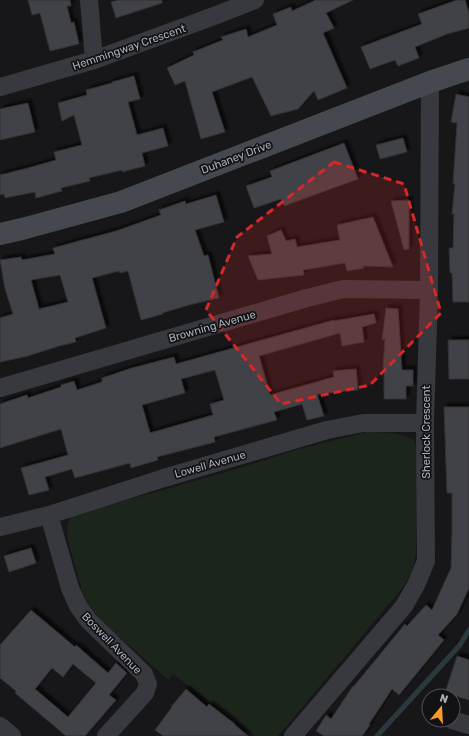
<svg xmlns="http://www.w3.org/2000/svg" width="469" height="736" font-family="Rubik,sans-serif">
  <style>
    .green { fill: #1c251c }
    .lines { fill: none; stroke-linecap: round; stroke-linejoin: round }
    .stream { stroke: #2b393f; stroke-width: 5 }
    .building { fill: #414246; stroke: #313135; fill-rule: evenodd; filter: url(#shadow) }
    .street { stroke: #37393f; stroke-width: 18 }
    .secondary { stroke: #45494f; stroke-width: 22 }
    .marked { fill: #d62828; fill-opacity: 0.2; stroke: #d62828; stroke-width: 3; stroke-dasharray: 8 5; stroke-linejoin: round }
    .labels { text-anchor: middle; stroke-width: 3.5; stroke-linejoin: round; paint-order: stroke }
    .street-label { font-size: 11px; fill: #a8b0ba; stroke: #121214 }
  </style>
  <defs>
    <filter id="shadow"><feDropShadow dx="3.5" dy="-3.5" stdDeviation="1" flood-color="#0009"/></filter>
  </defs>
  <rect width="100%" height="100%" fill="#171719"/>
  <path class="green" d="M367 432 393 433 406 436 414 440 419 456 416 552 413 569 404 586 278 736H255L173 674 169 680 118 636 97 620 87 608 68 541 67 530 69 519 73 515 87 510 156 492 246 466 292 451Z"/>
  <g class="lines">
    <path class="stream" d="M377 736 460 645 469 630"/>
  </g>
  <path class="building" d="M28 0H70L71 6H67L71 23 74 22 79 44 50 51 40 13 32 15Z
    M119 0H162V3L116 18 111 2Z
    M316 0H353L326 13 334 28 323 33 347 88 318 100 314 91 298 109 271 116 252 77 212 92 225 132 201 139 185 81 175 85 167 68 194 55 193 52 223 40 221 37 246 29 248 37 277 25 273 14 291 7 292 11Z
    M457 0H465L469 13V28L447 34 415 47 419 58 398 66 395 60 370 69 361 47 422 24 418 14Z
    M134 76 140 99 128 102 137 135 163 128 168 146 142 153 145 166 122 172V170L89 178 90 181 61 188 62 191 36 198 35 192 5 198 4 194 0 195V175L28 168 56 160 54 152 82 145 74 115 62 121 58 103 87 95 86 90 112 83V82Z
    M456 94 469 97V302H453L452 273H450L449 248H453L454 214H452L455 184H453L457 123 451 122Z
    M28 103 35 132 0 140V109Z
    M403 138 407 152 380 159 376 145Z
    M344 143 358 179 284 206 281 199 254 208 246 186 272 177 270 171Z
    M216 195 224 222 195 230 204 256 208 255 219 298 189 305 162 313 163 314 141 320 128 271 120 273 119 271 92 278 106 328 75 338 76 342 59 346 28 356 0 362V318L13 314 5 289 0 260 21 257 22 260 55 254 53 248 116 231 161 215 159 210 185 201 186 204ZM60 275 68 302 39 309 31 280Z
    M409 200V249L404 250 391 201Z
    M373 217 393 267 363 266 364 268 347 271 345 263 303 270 304 275 258 280 248 256 272 254 267 236 281 230 286 241 295 239 297 247 340 240 337 225Z
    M386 308 398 309 402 370H413V386H406V399H384V368H383L385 339 382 340Z
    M374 314 376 323 362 327 364 342 342 346 340 333 259 356 270 395 334 377 333 371 356 369 358 390 317 394 324 416 307 420 302 404 274 412 277 420 214 437 215 442 157 457 158 460 131 468 130 463 75 478 72 469 45 477 49 490 29 495 21 468 68 455 61 429 0 448V404L27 395 28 398 61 387V385L74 381 77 390 102 382V378L132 368 174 357 176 364 334 320V321ZM215 370 224 400 210 404 213 415 150 433 142 405 185 393 181 379Z
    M448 340H469V379H449Z
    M444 407H469V588L457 614 438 635 444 640 399 695 392 689 369 724 370 725 362 736H324L316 731 326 715 331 719 353 686H354L405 624 407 626 426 605 432 610 451 568 452 532V493H447Z
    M31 548 36 563 9 572 4 556Z
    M31 610 75 647 76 645 108 673 116 663 127 673 109 695 116 700 85 736H66L15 693 16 691 0 678V645ZM73 664 96 683 68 717 35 689 52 668 63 677Z
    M457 656 469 660V700L445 693Z
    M186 689 207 707 209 704 235 724H234L248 736H163L155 730 172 707H171Z"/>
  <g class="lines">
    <path class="street" d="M89 0 94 60
      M0 87 94 60 214 16 255 0
      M0 388 307 298 343 289 429 290
      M49 515 70 588 78 606 88 620 144 674 148 684 145 693 106 736
      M0 527 49 515 164 478 327 430 363 423H425
      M452 720 469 725
      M0 726 12 736
      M293 736 404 606 416 585 426 561 425 423 429 290 430 82"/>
    <path class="secondary" d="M0 234 22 229 121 202 430 82 469 69"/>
  </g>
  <path class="marked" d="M334 162 404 184 441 313 370 385 281 404 206 310 237 237Z"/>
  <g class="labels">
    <g class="street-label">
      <text transform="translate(129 47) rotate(-19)" y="4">Hemmingway Crescent</text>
      <text transform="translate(236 157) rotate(-21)" y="4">Duhaney Drive</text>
      <text transform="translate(212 326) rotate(-16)" y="4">Browning Avenue</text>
      <text transform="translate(426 432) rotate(-90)" y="4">Sherlock Crescent</text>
      <text transform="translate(210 464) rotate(-16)" y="4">Lowell Avenue</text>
      <text transform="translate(112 643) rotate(46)" y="4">Boswell Avenue</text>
    </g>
  </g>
  <g transform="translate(441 708) rotate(18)"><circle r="19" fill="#121214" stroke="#4e5156"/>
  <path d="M0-3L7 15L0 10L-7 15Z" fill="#ff9929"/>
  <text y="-6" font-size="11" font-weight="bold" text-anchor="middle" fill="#a8b0ba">N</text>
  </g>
</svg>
